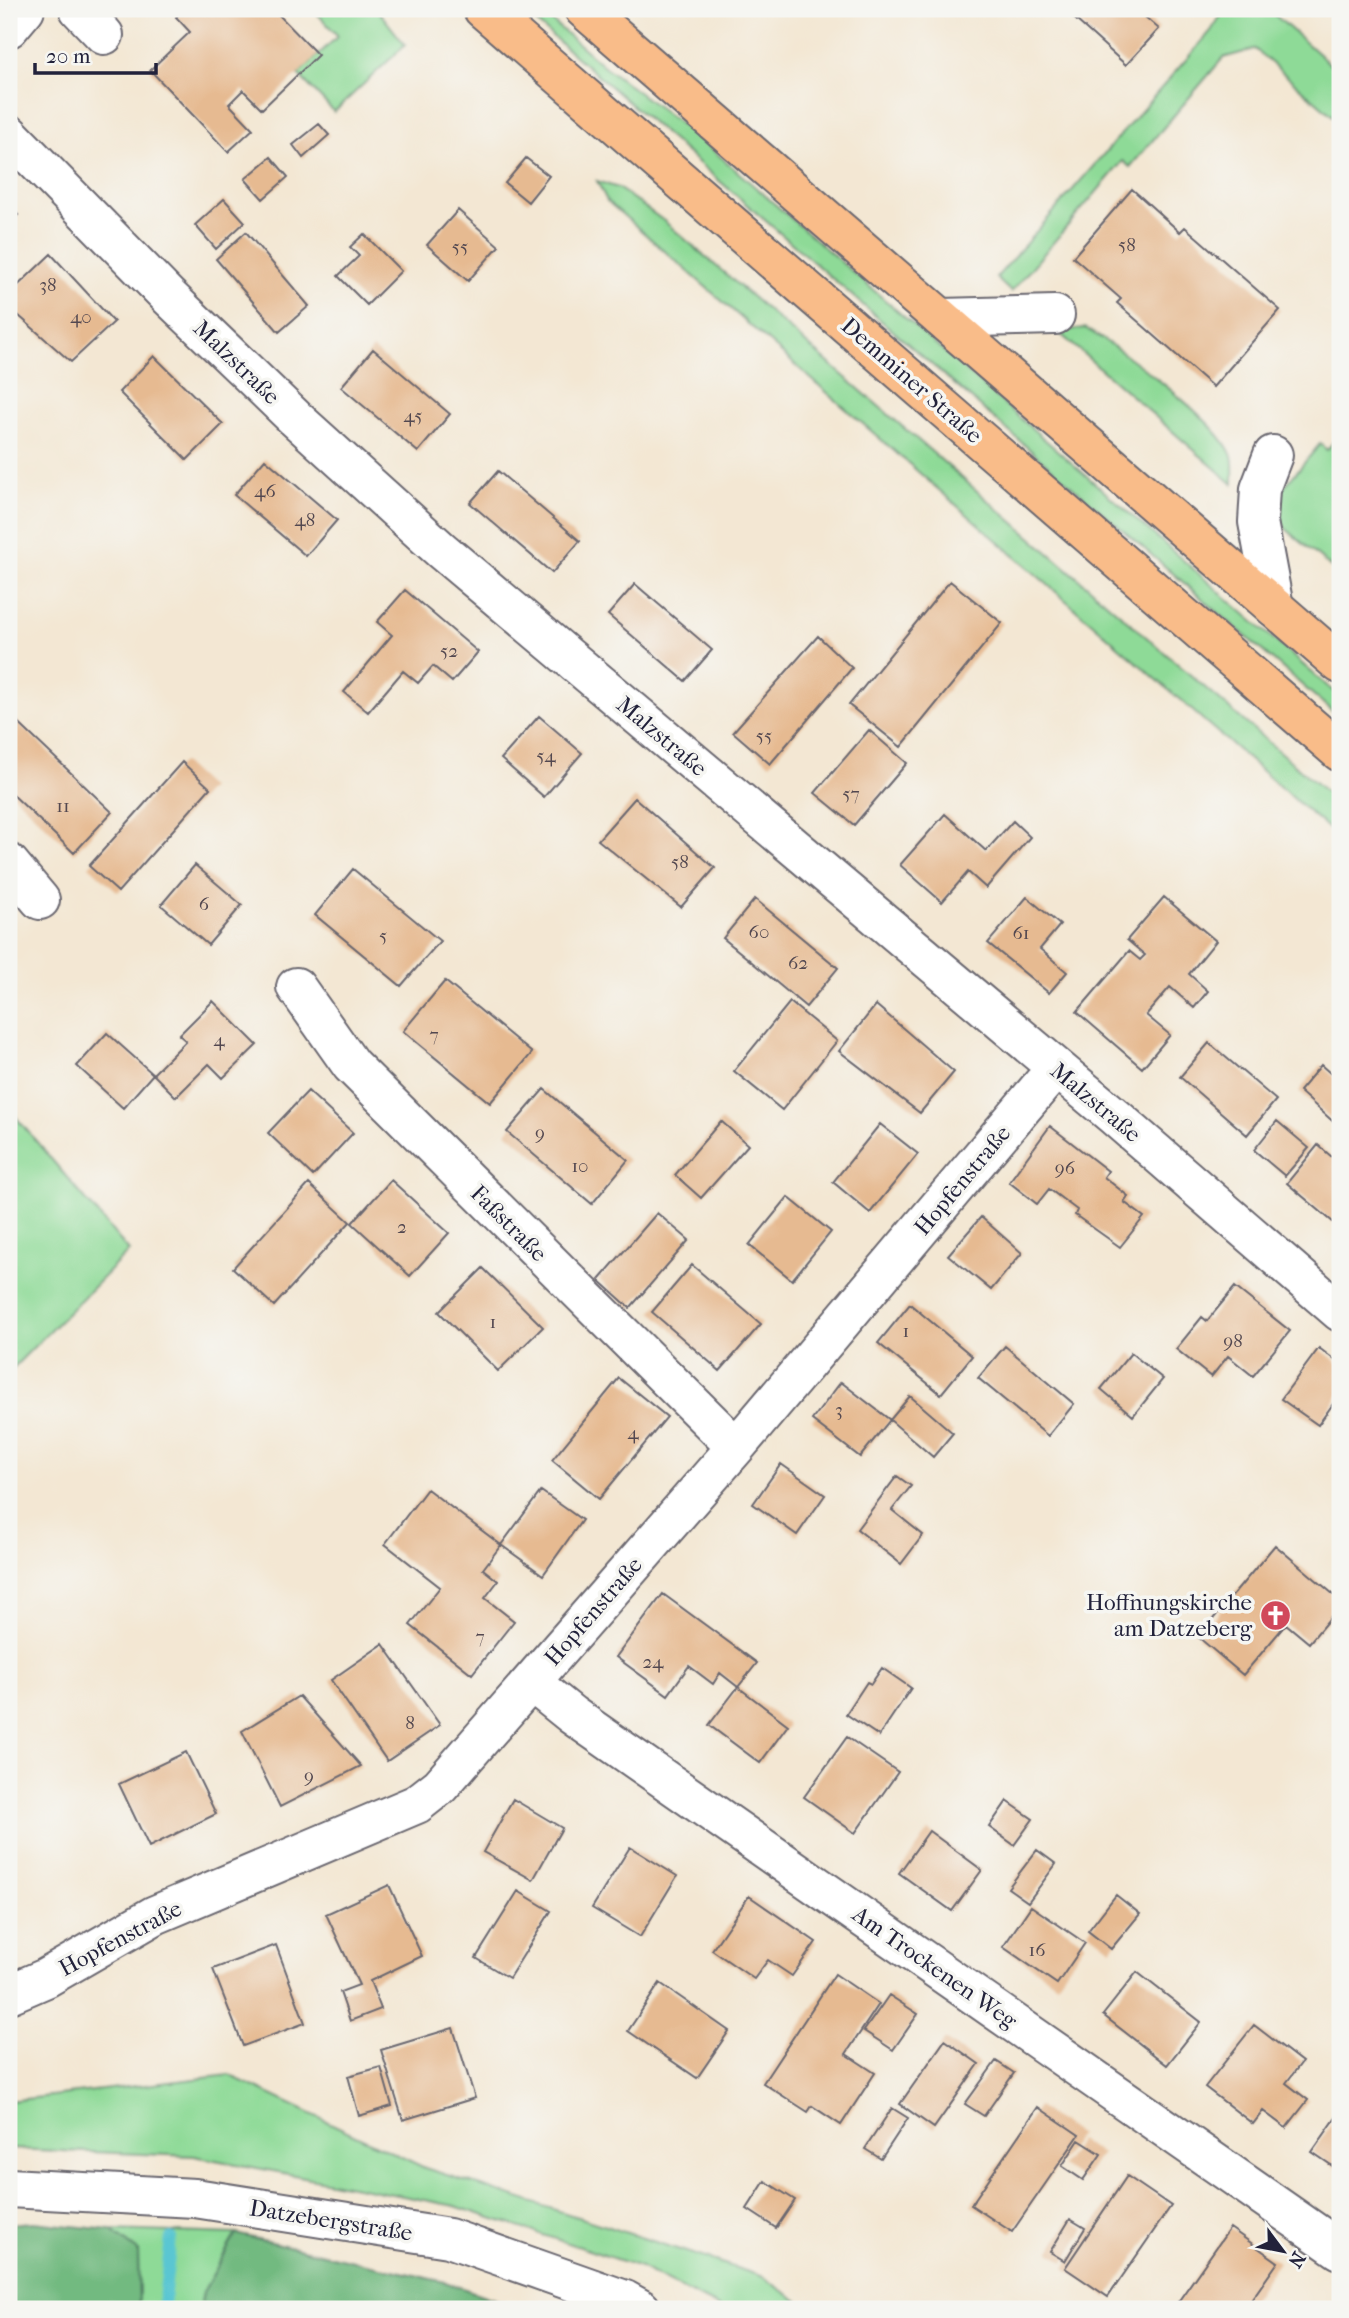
<svg xmlns="http://www.w3.org/2000/svg" width="1349" height="2318" font-family="'IM FELL French Canon',serif">
  <style>
    .green { fill: #8eda97; stroke: #587e69; stroke-width: 2 }
    .forest { fill: #72ba80; stroke: #4a6e5e; stroke-width: 2 }
    .lines { fill: none; stroke-linecap: round; stroke-linejoin: round }
    .stream { stroke: #5ac6d2; stroke-width: 12 }
    .building { fill: #e6ba91 }
    .minor-casing { stroke: #6b6770; stroke-width: 42 }
    .major-casing { stroke: #6b6770; stroke-width: 42 }
    .minor { stroke: #fff; stroke-width: 38 }
    .major { stroke: #f9bc89; stroke-width: 38 }
    .labels { text-anchor: middle; stroke-width: 7; stroke-linejoin: round; paint-order: stroke }
    .number-label { font-size: 19px; fill: #534850 }
    .street-label { font-size: 23px; fill: #22223b; stroke: #f6f6f2 }
    .poi-label { font-size: 23px; fill: #22223b; stroke: #f6f6f2; text-anchor: end }
  </style>
  <rect width="100%" height="100%" fill="#f6f6f2"/>
  <filter id="ink" filterUnits="userSpaceOnUse"><feTurbulence type="fractalNoise" baseFrequency=".0143" numOctaves="2"/><feDisplacementMap in="SourceGraphic" scale="14" xChannelSelector="R" yChannelSelector="G"/><feConvolveMatrix kernelMatrix="1 2 1 2 8 2 1 2 1" color-interpolation-filters="sRGB"/></filter>
  <filter id="wash" filterUnits="userSpaceOnUse"><feTurbulence type="fractalNoise" baseFrequency=".00686" numOctaves="4" result="noise"/><feDisplacementMap in="SourceGraphic" scale="28" xChannelSelector="R" yChannelSelector="G"/><feGaussianBlur stdDeviation="1.57" result="paint"/><feColorMatrix in="noise" values="0 0 0 0 0 0 0 0 0 0 0 0 0 0 0 0 0 1.4 0 .05"/><feComposite in="paint" operator="in"/></filter>
  <g filter="url(#wash)">
    <rect width="100%" height="100%" fill="#f3e7d3"/>
    <path class="green" d="M313 9H377L405 45 334 112 298 74 338 36Z
      M521 9H538L605 67 699 138 1340 697V718Z
      M1225 9H1268L1340 73V122L1255 49 1223 58 1130 167 1123 161 1011 292 996 278 1211 31Z
      M597 181 618 188 664 221 1340 804V839L607 201Z
      M1085 328C1120 349 1218 420 1232 456 1234 464 1233 475 1233 484L1057 331Z
      M1340 434V562L1334 570 1278 522 1277 495 1320 444 1327 450Z
      M9 1109 129 1251 9 1372Z
      M229 2075 425 2168 761 2276 810 2309H722L640 2267 455 2206 194 2156 9 2149V2101Z
      M110 2230 236 2234 203 2292 200 2309H139L138 2251Z"/>
    <path class="forest" d="M33 2222 110 2230 138 2251 139 2309H9V2224Z
      M236 2234 445 2282 522 2309H200L203 2292Z"/>
    <g class="lines">
      <path class="stream" d="M163 2309 171 2238"/>
    </g>
    <g id="blocks">
      <path class="building" d="M183 9H273L318 55 262 109 243 90 229 104 253 129 228 152 150 70 190 32 176 17Z
        M1068 9H1136L1159 29 1126 65 1066 11Z
        M319 124 329 135 303 158 293 145Z
        M271 157 288 177 263 199 245 179Z
        M526 158 549 176 528 202 505 183Z
        M1132 189 1180 232 1185 227 1280 310 1213 387 1117 303 1121 299 1073 257Z
        M224 199 245 222 216 249 195 225Z
        M9 205 18 215 9 223Z
        M458 210 499 246 468 281 427 245Z
        M246 232 309 306 279 332 216 259Z
        M364 234 401 271 367 305 338 276 359 256 350 247Z
        M51 254 114 322 71 362 9 307V294Z
        M373 349 450 414 418 452 341 387Z
        M154 356 223 424 187 460 119 392Z
        M265 459 337 520 306 556 234 495Z
        M498 471 580 541 552 573 470 503Z
        M950 581 1002 623 901 747 849 705Z
        M635 584 712 650 685 681 608 615Z
        M405 590 478 652 452 682 433 666 418 683 403 671 368 712 344 692 392 635 377 622Z
        M818 636 852 668 770 764 733 732Z
        M9 714 112 812 74 853 9 791Z
        M539 716 582 753 544 797 501 759Z
        M869 730 907 763 854 825 815 793Z
        M182 762 210 788 118 892 89 866Z
        M635 798 715 868 681 907 598 840Z
        M945 814 986 851 1013 821 1030 837 986 888 968 872 942 902 900 865Z
        M195 865 242 905 208 945 161 905Z
        M353 869 440 941 401 986 315 915Z
        M1027 897 1060 925 1040 949 1067 972 1049 993 988 943Z
        M1164 897 1216 941 1189 974 1208 991 1194 1008 1170 987 1146 1015 1170 1035 1142 1068 1077 1012 1129 951 1140 960 1145 955 1127 940Z
        M755 899 838 968 806 1007 723 938Z
        M445 981 532 1053 490 1103 403 1031Z
        M213 1001 257 1045 223 1078 209 1064 176 1097 153 1074 186 1041 179 1035Z
        M790 1002 837 1041 782 1110 734 1071Z
        M876 1005 954 1072 920 1113 839 1051Z
        M107 1033 153 1074 123 1108 77 1066Z
        M1209 1043 1276 1100 1247 1135 1180 1077Z
        M1321 1065 1340 1082 1338 1126 1299 1091Z
        M544 1089 628 1160 592 1204 507 1132Z
        M308 1091 353 1133 313 1176 268 1133Z
        M721 1121 748 1145 701 1198 675 1175Z
        M1277 1121 1309 1148 1285 1176 1254 1150Z
        M880 1124 918 1154 870 1213 833 1182Z
        M1050 1126 1108 1171 1104 1177 1128 1196 1124 1202 1144 1217 1120 1247 1075 1215 1077 1210 1049 1189 1037 1204 1009 1182Z
        M1318 1145 1340 1164V1228L1287 1183Z
        M391 1180 449 1233 410 1276 352 1223Z
        M309 1184 350 1222 274 1306 233 1268Z
        M788 1197 831 1232 792 1280 749 1245Z
        M657 1213 689 1240 630 1308 599 1280Z
        M981 1217 1022 1253 991 1290 948 1255Z
        M692 1265 761 1324 720 1371 652 1312Z
        M483 1268 543 1327 498 1371 439 1312Z
        M1235 1287 1290 1331 1253 1376 1228 1356 1211 1377 1176 1349 1202 1317 1207 1321Z
        M910 1304 972 1356 941 1394 878 1343Z
        M1005 1346 1074 1404 1048 1436 978 1378Z
        M1319 1348 1340 1364V1394L1318 1425 1281 1399Z
        M1131 1353 1163 1379 1133 1416 1101 1389Z
        M619 1378 667 1417 599 1499 552 1460Z
        M841 1382 890 1420 860 1457 812 1420Z
        M910 1396 953 1433 933 1457 890 1420Z
        M781 1464 825 1495 797 1535 753 1504Z
        M897 1476 911 1486 892 1510 923 1535 901 1564 857 1529Z
        M427 1489 501 1545 483 1569 498 1581 485 1598 514 1621 472 1674 410 1625 440 1587 385 1544Z
        M541 1491 582 1520 543 1575 501 1545Z
        M1275 1545 1340 1600V1606L1309 1643 1286 1624 1243 1675 1198 1637Z
        M663 1594 757 1663 738 1687 720 1673 713 1684 689 1666 668 1695 616 1657Z
        M383 1644 440 1725 387 1761 331 1680Z
        M882 1668 911 1688 879 1736 846 1714 867 1682 871 1684Z
        M738 1687 788 1725 760 1763 709 1725Z
        M299 1696 361 1766 280 1807 242 1731Z
        M847 1737 898 1772 855 1833 804 1797Z
        M186 1752 216 1814 149 1847 119 1784Z
        M513 1799 562 1828 533 1880 483 1852Z
        M1007 1801 1033 1819 1014 1845 989 1827Z
        M929 1831 982 1870 952 1911 899 1873Z
        M630 1847 677 1876 640 1937 592 1908Z
        M1037 1850 1056 1864 1028 1902 1008 1888Z
        M389 1885 422 1956 370 1981 381 2009 350 2021 340 1992 359 1985 326 1914Z
        M518 1891 551 1911 509 1978 476 1958Z
        M1116 1895 1140 1914 1111 1949 1088 1931Z
        M749 1896 816 1942 792 1976 768 1960 754 1979 712 1950Z
        M1031 1906 1085 1943 1057 1984 1003 1947Z
        M276 1945 305 2023 243 2046 213 1969Z
        M1137 1972 1201 2022 1167 2065 1103 2015Z
        M835 1974 879 2004 846 2054 875 2073 841 2125 812 2106 808 2112 763 2083Z
        M660 1983 729 2031 697 2078 628 2031Z
        M889 1995 918 2014 893 2050 864 2031Z
        M1254 2025 1302 2062 1286 2083 1308 2100 1286 2128 1263 2111 1253 2124 1205 2087Z
        M453 2028 475 2098 403 2120 381 2050Z
        M945 2040 979 2064 934 2128 900 2104Z
        M996 2061 1014 2073 984 2116 965 2104Z
        M381 2067 392 2106 359 2116 348 2076Z
        M1038 2107 1079 2135 1012 2232 971 2205Z
        M892 2108 908 2118 881 2159 865 2149Z
        M1340 2112V2171L1312 2152Z
        M1079 2140 1101 2154 1083 2180 1062 2166Z
        M1127 2176 1171 2206 1108 2297 1065 2268Z
        M765 2181 795 2200 776 2228 747 2209Z
        M1070 2219 1085 2228 1065 2261 1050 2252Z
        M1230 2228 1278 2262 1245 2309H1173Z"/>
    </g>
  </g>
  <g filter="url(#ink)">
    <use href="#blocks" fill-opacity="0" stroke="#6b6770" stroke-width="2"/>
    <g class="lines">
      <defs>
        <path id="minor" d="M79 9 104 35
          M9 28 25 9
          M9 134 169 297 295 418 441 550 1114 1116 1340 1312
          M941 318 1055 315
          M1273 455 1260 489 1258 522 1274 607
          M9 863 40 900
          M296 987 351 1065 736 1447
          M531 1682 572 1715 1340 2250
          M9 1994 46 1978 155 1915 417 1804 440 1786 736 1447 1056 1068
          M9 2188 195 2198 449 2238 625 2300 641 2309"/>
        <path id="major" d="M483 9 1340 752
          M584 9 1340 664"/>
      </defs>
      <use href="#minor" class="minor-casing"/>
      <use href="#major" class="major-casing"/>
      <use href="#minor" class="minor"/>
      <use href="#major" class="major"/>
    </g>
  </g>
  <defs>
    <symbol id="church-disc" viewBox="-11 -11 22 22"><circle r="9.5" fill="#d1495b" stroke="#f6f6f2"/><path d="M-1.2-6h2.4v3.5h3.3v2.4h-3.3V6h-2.4V-.1h-3.3v-2.4h3.3Z" fill="#fff"/></symbol>
  </defs>
  <g fill-rule="evenodd">
    <use href="#church-disc" x="1258" y="1598" width="35" height="35"/>
  </g>
  <g class="labels">
    <g class="number-label">
      <text x="1127" y="251">58</text>
      <text x="460" y="253">55</text>
      <text x="48" y="291">38</text>
      <text x="81" y="323">40</text>
      <text x="413" y="422">45</text>
      <text x="265" y="497">46</text>
      <text x="305" y="526">48</text>
      <text x="449" y="657">52</text>
      <text x="764" y="742">55</text>
      <text x="546" y="762">54</text>
      <text x="851" y="800">57</text>
      <text x="63" y="812">11</text>
      <text x="680" y="868">58</text>
      <text x="204" y="910">6</text>
      <text x="759" y="938">60</text>
      <text x="1021" y="939">61</text>
      <text x="383" y="942">5</text>
      <text x="798" y="969">62</text>
      <text x="434" y="1041">7</text>
      <text x="219" y="1046">4</text>
      <text x="540" y="1139">9</text>
      <text x="580" y="1172">10</text>
      <text x="1065" y="1174">96</text>
      <text x="402" y="1233">2</text>
      <text x="493" y="1328">1</text>
      <text x="906" y="1337">1</text>
      <text x="1233" y="1347">98</text>
      <text x="839" y="1416">3</text>
      <text x="633" y="1439">4</text>
      <text x="480" y="1643">7</text>
      <text x="653" y="1668">24</text>
      <text x="410" y="1729">8</text>
      <text x="309" y="1782">9</text>
      <text x="1037" y="1956">16</text>
    </g>
    <g class="street-label">
      <text transform="translate(237 362) rotate(44)" y="8">Malzstraße</text>
      <text transform="translate(912 380) rotate(41)" y="8">Demminer Straße</text>
      <text transform="translate(662 736) rotate(40)" y="8">Malzstraße</text>
      <text transform="translate(1096 1102) rotate(40)" y="8">Malzstraße</text>
      <text transform="translate(962 1180) rotate(-50)" y="8">Hopfenstraße</text>
      <text transform="translate(509 1223) rotate(45)" y="8">Faßstraße</text>
      <text transform="translate(593 1611) rotate(-49)" y="8">Hopfenstraße</text>
      <text transform="translate(120 1938) rotate(-28)" y="8">Hopfenstraße</text>
      <text transform="translate(935 1967) rotate(35)" y="8">Am Trockenen Weg</text>
      <text transform="translate(331 2220) rotate(9)" y="8">Datzebergstraße</text>
    </g>
    <g class="poi-label">
      <text x="1252" y="1610">Hoffnungskirche<tspan x="1252" dy="26">am Datzeberg</tspan></text>
    </g>
  </g>
  <rect width="1349" height="2318" fill="none" stroke="#f6f6f2" stroke-width="35"/>
  <g transform="translate(1283 2251) rotate(122)" stroke="#f6f6f2" stroke-width="5" paint-order="stroke">
  <path d="M0-5L12 26L0 18L-12 26Z" fill="#22223b"/>
  <text y="-10" font-size="19" font-weight="bold" text-anchor="middle" fill="#22223b">N</text>
  </g>
  <path d="M35 63v10h121v-10" fill="none" stroke="#22223b" stroke-width="3.5"/>
  <text x="46" y="63" font-size="21" fill="#22223b" stroke="#f6f6f2" stroke-width="5" paint-order="stroke">20 m</text>
</svg>
